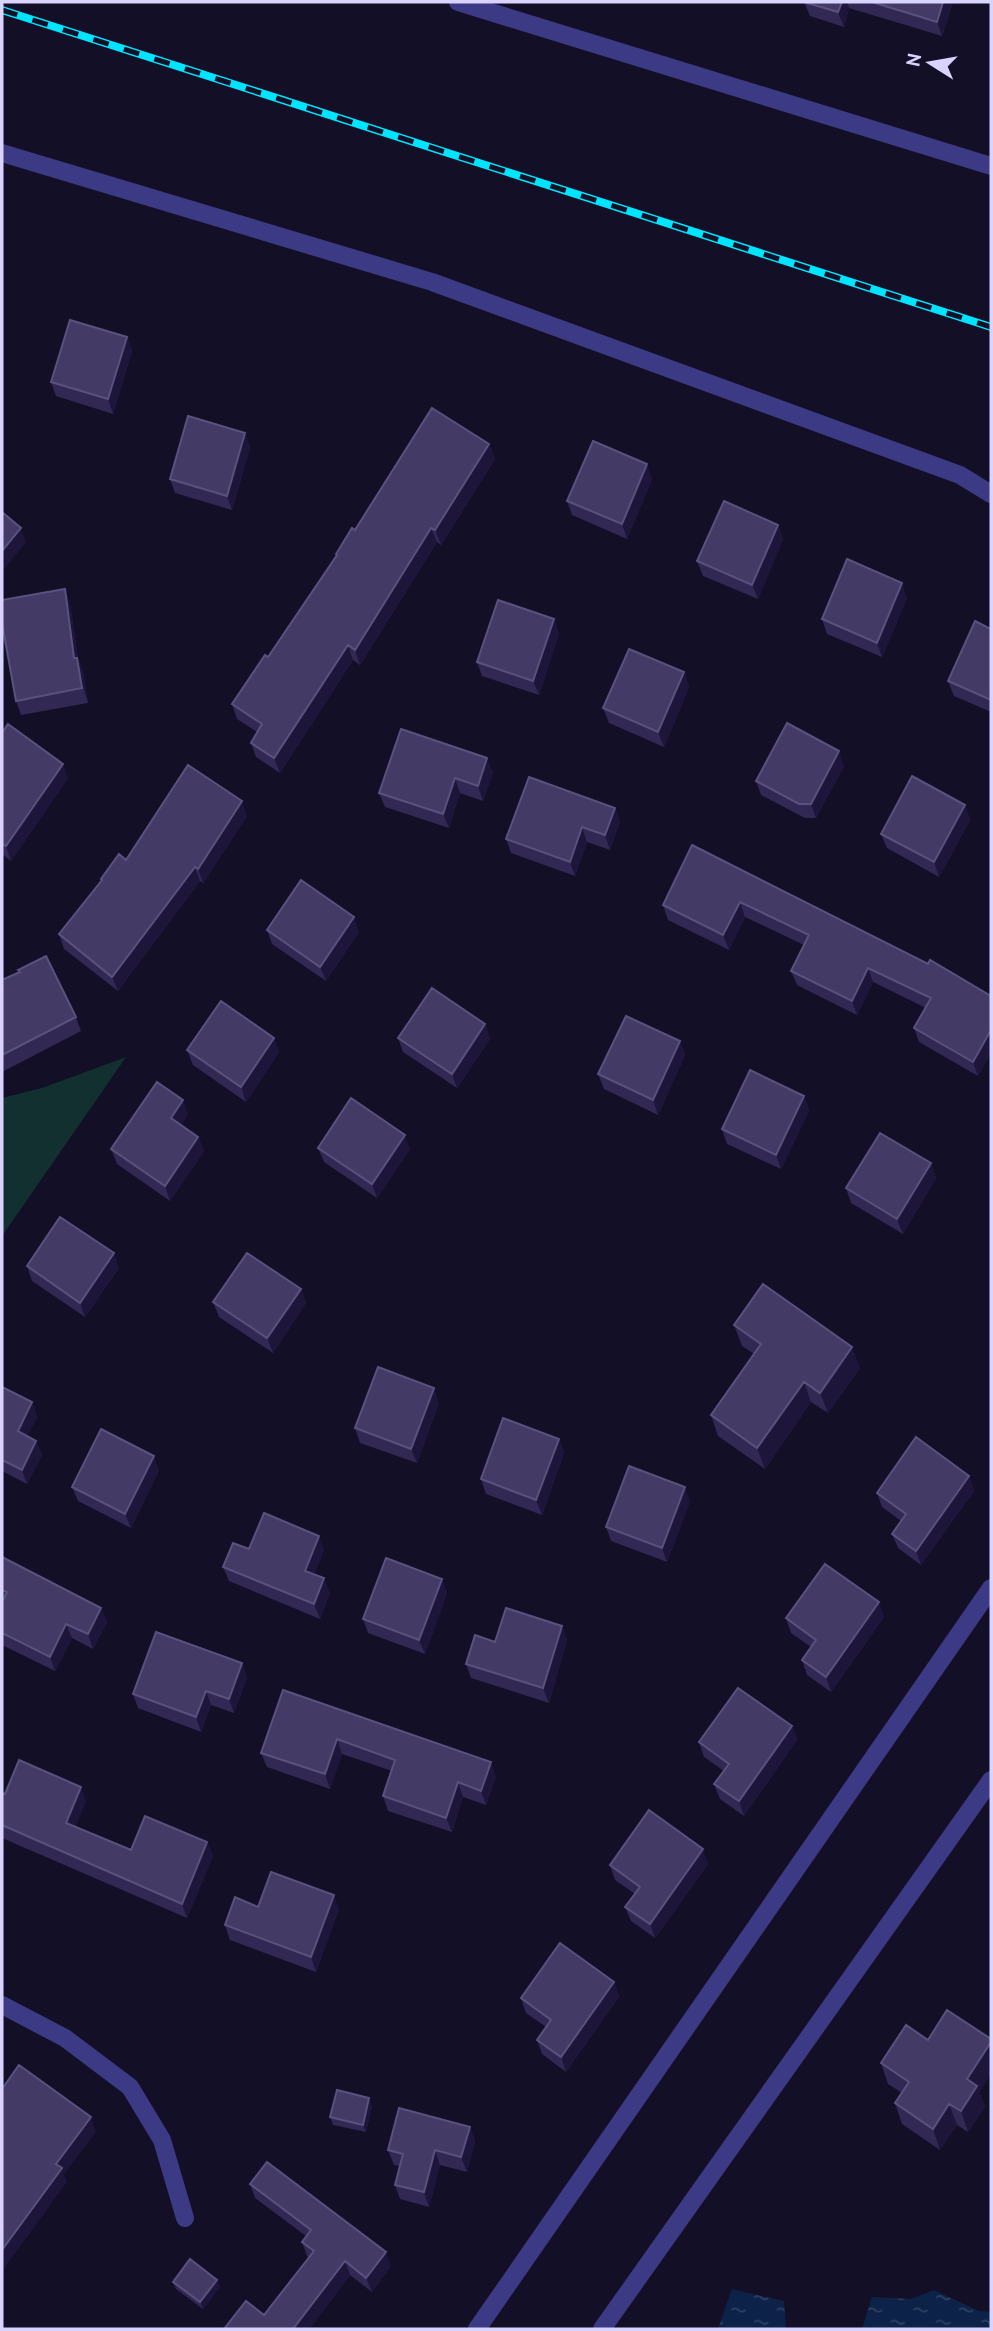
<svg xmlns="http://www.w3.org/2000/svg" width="993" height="2331" font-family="'PT Sans',sans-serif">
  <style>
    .green { fill: #12302f }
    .water { fill: url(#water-ripples) }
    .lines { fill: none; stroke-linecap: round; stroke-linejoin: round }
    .minor { stroke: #3d3a85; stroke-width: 18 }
    .rail-casing { stroke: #00e5ff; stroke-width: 8 }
    .rail { stroke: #130f26; stroke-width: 5; stroke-dasharray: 16; stroke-linecap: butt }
    .wall { fill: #312854 }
    .shaded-wall { fill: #1d163a }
    .building { fill: #433a66; stroke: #5a527e; stroke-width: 2 }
  </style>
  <defs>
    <pattern id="water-ripples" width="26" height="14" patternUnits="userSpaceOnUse" patternTransform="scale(1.75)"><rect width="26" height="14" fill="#0c2248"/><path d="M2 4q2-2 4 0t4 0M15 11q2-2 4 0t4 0" fill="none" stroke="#2f4163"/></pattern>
  </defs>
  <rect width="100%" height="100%" fill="#130f26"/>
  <path class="green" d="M126 1057 2 1236V1098L42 1088Z"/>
  <path class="water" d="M732 2289 784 2301 786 2329H718Z
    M934 2290 979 2311 991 2312V2329H862L872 2297 911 2299Z"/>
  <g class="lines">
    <path class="minor" d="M458 2 991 166
      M2 153 432 282 960 475 991 494
      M2 2005 65 2038 130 2087 162 2140 185 2218
      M477 2329 991 1588
      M602 2329 991 1780"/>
    <defs>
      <path id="rail" d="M2 10 991 327"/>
    </defs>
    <use href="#rail" class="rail-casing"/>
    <use href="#rail" class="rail"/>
  </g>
  <path class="wall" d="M804 2H953L942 36 849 8 844 27 810 16Z
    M127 337 132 351 113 414 56 396 51 382Z
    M245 433 250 448 232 510 175 493 170 479Z
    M489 444 495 459 441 545 437 542 360 665 353 660 280 773 256 757 251 743 257 732 237 719 232 704 268 657 336 556V554L355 530Z
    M652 479 627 539 572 515 567 501Z
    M778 525 783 539 758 599 703 576 697 561Z
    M907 598 882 657 827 634 822 619Z
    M70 604 78 658 83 672 88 703 21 715 16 701Z
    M554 619 559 634 539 695 482 676 477 662Z
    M991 629V712L954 696 948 681Z
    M684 672 689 687 664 747 609 723 603 708Z
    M401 729 493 772 483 801 460 793 449 828 385 807 379 793Z
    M2 733 68 778 11 861 2 854Z
    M844 766 816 818H805L761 795 756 781Z
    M965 805 970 820 939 877 887 848 881 834Z
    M615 808 620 822 610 850 587 842 575 876 511 853 506 839Z
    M247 816 203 883 200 881 118 991 64 949 59 934 101 881V879L126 860Z
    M692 845 991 996V1053L978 1076 919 1042 914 1028 926 1008 873 982 857 1015 797 985 791 971 804 945 745 917 729 950 668 920 663 905Z
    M267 930 359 932 326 981 272 944Z
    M2 980 76 1017 81 1031 2 1072Z
    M485 1024 490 1039 457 1088 403 1052 398 1038Z
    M274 1038 279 1052 246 1102 193 1065 187 1050Z
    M680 1041 685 1055 658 1115 604 1089 598 1074Z
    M804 1096 809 1111 781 1169 727 1144 722 1129Z
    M188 1114 181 1125 198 1137 204 1151 170 1201 117 1164 111 1149Z
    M318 1148 410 1149 377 1198 324 1162Z
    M931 1163 936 1178 903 1234 851 1203 846 1188Z
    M27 1266 119 1268 85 1317 32 1281Z
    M301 1289 306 1303 273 1353 219 1317 213 1302Z
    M734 1325 860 1368 828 1413 811 1402 765 1469 718 1436 711 1415 754 1354 742 1346Z
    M2 1387 32 1402 37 1417 27 1436 36 1441 42 1455 27 1484 2 1471Z
    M439 1403 417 1463 360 1443 355 1428Z
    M559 1439 564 1453 542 1515 486 1494 481 1479Z
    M159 1470 131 1528 78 1501 72 1487Z
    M969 1476 974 1491 921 1565 898 1548 892 1534 901 1521 882 1507 877 1493Z
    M690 1501 667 1562 611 1541 606 1527Z
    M249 1549 324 1550 314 1574 330 1593 320 1619 229 1581 223 1567Z
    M2 1557 101 1608 107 1622 93 1649 72 1638 55 1671 2 1645Z
    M442 1579 447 1593 425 1654 368 1633 363 1619Z
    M884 1617 831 1692 807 1675 802 1660 811 1647 791 1633 786 1618Z
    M562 1626 567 1640 549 1703 471 1678 466 1664Z
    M242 1663 247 1678 234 1713 211 1705 201 1732 138 1708 133 1694Z
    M283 1690 496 1777 486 1805 463 1797 452 1832 388 1811 383 1796 392 1771 342 1754 330 1789 267 1767 261 1753Z
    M792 1726 797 1740 744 1816 720 1799 714 1784 724 1771 704 1757 699 1742Z
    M2 1793 5 1794 86 1801 75 1827 131 1850 207 1842 213 1856 187 1918 2 1838Z
    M708 1864 655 1938 631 1921 625 1907 635 1894 615 1880 610 1865Z
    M258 1907 339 1909 316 1972 230 1940 225 1925Z
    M614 1982 619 1997 566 2072 542 2054 537 2040 546 2027 526 2013 521 1998Z
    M991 2039V2074L979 2092 985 2107 968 2132 957 2125 940 2150 902 2124 895 2103 902 2093 888 2084 881 2063 928 2040Z
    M372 2106 366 2132 333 2125 330 2117Z
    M470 2127 475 2141 467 2172 440 2165 429 2207 400 2199 395 2185 399 2166 394 2165 388 2150Z
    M250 2184 391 2266 372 2292 350 2275 309 2329H224L264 2315 309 2258 307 2256 302 2242 306 2236 255 2198Z
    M217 2280 220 2287 203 2309 176 2289 173 2282Z"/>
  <path class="shaded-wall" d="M842 2H847L849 8 844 27 838 12Z
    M943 2H953L942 36 937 22Z
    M127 337 132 351 113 414 108 399Z
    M245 433 250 448 232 510 227 496Z
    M489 444 495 459 441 545 435 530Z
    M647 464 652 479 627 539 622 524Z
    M778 525 783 539 758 599 752 585Z
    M21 528 26 542 2 572V551Z
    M431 528 437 542 360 665 355 650Z
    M902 583 907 598 882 657 877 643Z
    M65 589 70 604 78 658 83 672 88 703 74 658Z
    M554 619 559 634 539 695 533 681Z
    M348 645 353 660 280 773 274 758Z
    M684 672 689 687 664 747 658 732Z
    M839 751 844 766 816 818 811 804Z
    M487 758 493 772 483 801 478 786Z
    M63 764 68 778 11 861 6 846Z
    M455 778 460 793 449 828 443 814Z
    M242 801 247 816 203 883 198 869Z
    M965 805 970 820 939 877 934 862Z
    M615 808 620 822 610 850 605 835Z
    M582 827 587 842 575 876 570 862Z
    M195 867 200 881 118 991 112 977Z
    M740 902 745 917 729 950 723 935Z
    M354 917 359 932 326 981 320 967Z
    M868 968 873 982 857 1015 852 1001Z
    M485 1024 490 1039 457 1088 452 1074Z
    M991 1030V1053L978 1076 973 1062Z
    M274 1038 279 1052 246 1102 241 1087Z
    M680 1041 685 1055 658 1115 653 1100Z
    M804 1096 809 1111 781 1169 776 1155Z
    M183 1100 188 1114 176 1132 171 1118Z
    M405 1135 410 1149 377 1198 372 1184Z
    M198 1137 204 1151 170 1201 165 1186Z
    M931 1163 936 1178 903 1234 897 1219Z
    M114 1253 119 1268 85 1317 80 1303Z
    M301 1289 306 1303 273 1353 267 1338Z
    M852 1347 860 1368 828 1413 820 1393Z
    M804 1382 811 1402 765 1469 757 1448Z
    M434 1388 439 1403 417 1463 411 1449Z
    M32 1402 37 1417 23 1446 18 1431Z
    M559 1439 564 1453 542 1515 536 1500Z
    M36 1441 42 1455 27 1484 22 1470Z
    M154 1456 159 1470 131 1528 125 1514Z
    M969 1476 974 1491 921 1565 916 1551Z
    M685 1487 690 1501 667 1562 662 1548Z
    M319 1536 324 1550 310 1585 305 1571Z
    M324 1578 330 1593 320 1619 314 1604Z
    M442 1579 447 1593 425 1654 419 1640Z
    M879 1602 884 1617 831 1692 826 1677Z
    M101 1608 107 1622 93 1649 88 1634Z
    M66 1624 72 1638 55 1671 50 1657Z
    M562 1626 567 1640 549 1703 543 1688Z
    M242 1663 247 1678 234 1713 229 1699Z
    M206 1691 211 1705 201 1732 196 1717Z
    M792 1726 797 1740 744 1816 739 1801Z
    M337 1739 342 1754 330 1789 325 1774Z
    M491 1762 496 1777 486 1805 481 1791Z
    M458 1782 463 1797 452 1832 446 1818Z
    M81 1787 86 1801 71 1838 66 1823Z
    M207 1842 213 1856 187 1918 182 1904Z
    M703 1849 708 1864 655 1938 650 1924Z
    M334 1895 339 1909 316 1972 311 1957Z
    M614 1982 619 1997 566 2072 561 2057Z
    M991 2042V2074L979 2092 985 2107 968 2132 961 2111 967 2079Z
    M369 2098 372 2106 366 2132 363 2125Z
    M949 2104 957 2125 940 2150 933 2129Z
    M91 2117 96 2132 64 2174 67 2182 2 2271V2250L56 2164Z
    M470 2127 475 2141 467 2172 461 2157Z
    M435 2150 440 2165 429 2207 424 2192Z
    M386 2252 391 2266 372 2292 366 2278Z
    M345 2261 350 2275 309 2329H293Z
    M217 2280 220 2287 203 2309 200 2302Z"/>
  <path class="building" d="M804 2H842L838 12Z
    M872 2H943L937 22Z
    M70 320 127 337 108 399 51 382Z
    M432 408 489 444 435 530 431 528 355 650 348 645 274 758 251 743 262 724 232 704 265 655 268 657 337 555 336 554 352 528 355 530Z
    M188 416 245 433 227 496 170 479Z
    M593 441 647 464 622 524 567 501Z
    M724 501 778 525 752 585 697 561Z
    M2 512 21 528 2 551Z
    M847 559 902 583 877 643 822 619Z
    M65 589 74 658H77L82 688 16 701 2 623V600Z
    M498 600 554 619 533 681 477 662Z
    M975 621 991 629V700L948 681Z
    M629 649 684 672 658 732 603 708Z
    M787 723 839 751 811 804H799L756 781Z
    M8 724 63 764 6 846 2 844V733Z
    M401 729 487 758 478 786 455 778 443 814 379 793Z
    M188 765 242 801 198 869 195 867 112 977 59 934 102 880 101 879 119 854 126 860Z
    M912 776 965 805 934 862 881 834Z
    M529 777 615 808 605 835 582 827 570 862 506 839Z
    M692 845 928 964 930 960 991 996V1030L973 1062 914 1028 931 998 868 968 852 1001 791 971 809 935 740 902 723 935 663 905Z
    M301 880 354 917 320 967 267 930Z
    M46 956 76 1017 2 1055V980L20 972 18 970Z
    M432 988 485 1024 452 1074 398 1038Z
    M221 1001 274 1038 241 1087 187 1050Z
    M626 1016 680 1041 653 1100 598 1074Z
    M750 1070 804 1096 776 1155 722 1129Z
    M157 1082 183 1100 171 1118 198 1137 165 1186 111 1149Z
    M351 1098 405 1135 372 1184 318 1148Z
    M880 1133 931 1163 897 1219 846 1188Z
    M60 1217 114 1253 80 1303 27 1266Z
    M247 1253 301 1289 267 1338 213 1302Z
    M763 1284 852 1347 820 1393 804 1382 757 1448 711 1415 761 1344 734 1325Z
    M378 1367 434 1388 411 1449 355 1428Z
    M2 1387 32 1402 18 1431 36 1441 22 1470 2 1460Z
    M503 1418 559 1439 536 1500 481 1479Z
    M101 1429 154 1456 125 1514 72 1487Z
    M916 1437 969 1476 916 1551 892 1534 906 1514 877 1493Z
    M629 1466 685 1487 662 1548 606 1527Z
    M264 1513 319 1536 305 1571 324 1578 314 1604 223 1567 233 1543 249 1549Z
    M2 1557 101 1608 88 1634 66 1624 50 1657 2 1633V1602L7 1592 2 1590Z
    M386 1558 442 1579 419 1640 363 1619Z
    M825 1564 879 1602 826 1677 802 1660 816 1640 786 1618Z
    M506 1608 562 1626 543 1688 466 1664 475 1635 495 1642Z
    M156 1632 242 1663 229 1699 206 1691 196 1717 133 1694Z
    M738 1688 792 1726 739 1801 714 1784 729 1764 699 1742Z
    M283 1690 491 1762 481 1791 458 1782 446 1818 383 1796 395 1760 337 1739 325 1774 261 1753Z
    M19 1760 81 1787 66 1823 131 1850 145 1816 207 1842 182 1904 2 1825V1793L5 1794Z
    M649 1810 703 1849 650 1924 625 1907 640 1887 610 1865Z
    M271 1872 334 1895 311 1957 225 1925 235 1897 258 1907Z
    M560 1943 614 1982 561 2057 537 2040 551 2020 521 1998Z
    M947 2010 991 2039V2042L967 2079 977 2086 961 2111 949 2104 933 2129 895 2103 909 2082 881 2063 906 2025 928 2040Z
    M19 2065 91 2117 56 2164 62 2168 2 2250V2089Z
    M337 2090 369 2098 363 2125 330 2117Z
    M399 2108 470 2127 461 2157 435 2150 424 2192 395 2185 403 2154 388 2150Z
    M267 2162 386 2252 366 2278 345 2261 293 2329H224L246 2301 264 2315 314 2251 302 2242 311 2230 250 2184Z
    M190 2259 217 2280 200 2302 173 2282Z"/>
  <rect width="993" height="2331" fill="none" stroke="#d9d4ff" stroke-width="7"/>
  <g transform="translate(930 63) rotate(281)" stroke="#130f26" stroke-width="5" paint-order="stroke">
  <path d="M0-5L12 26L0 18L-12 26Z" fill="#d9d4ff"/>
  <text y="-10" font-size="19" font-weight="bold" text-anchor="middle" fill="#d9d4ff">N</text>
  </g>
</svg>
